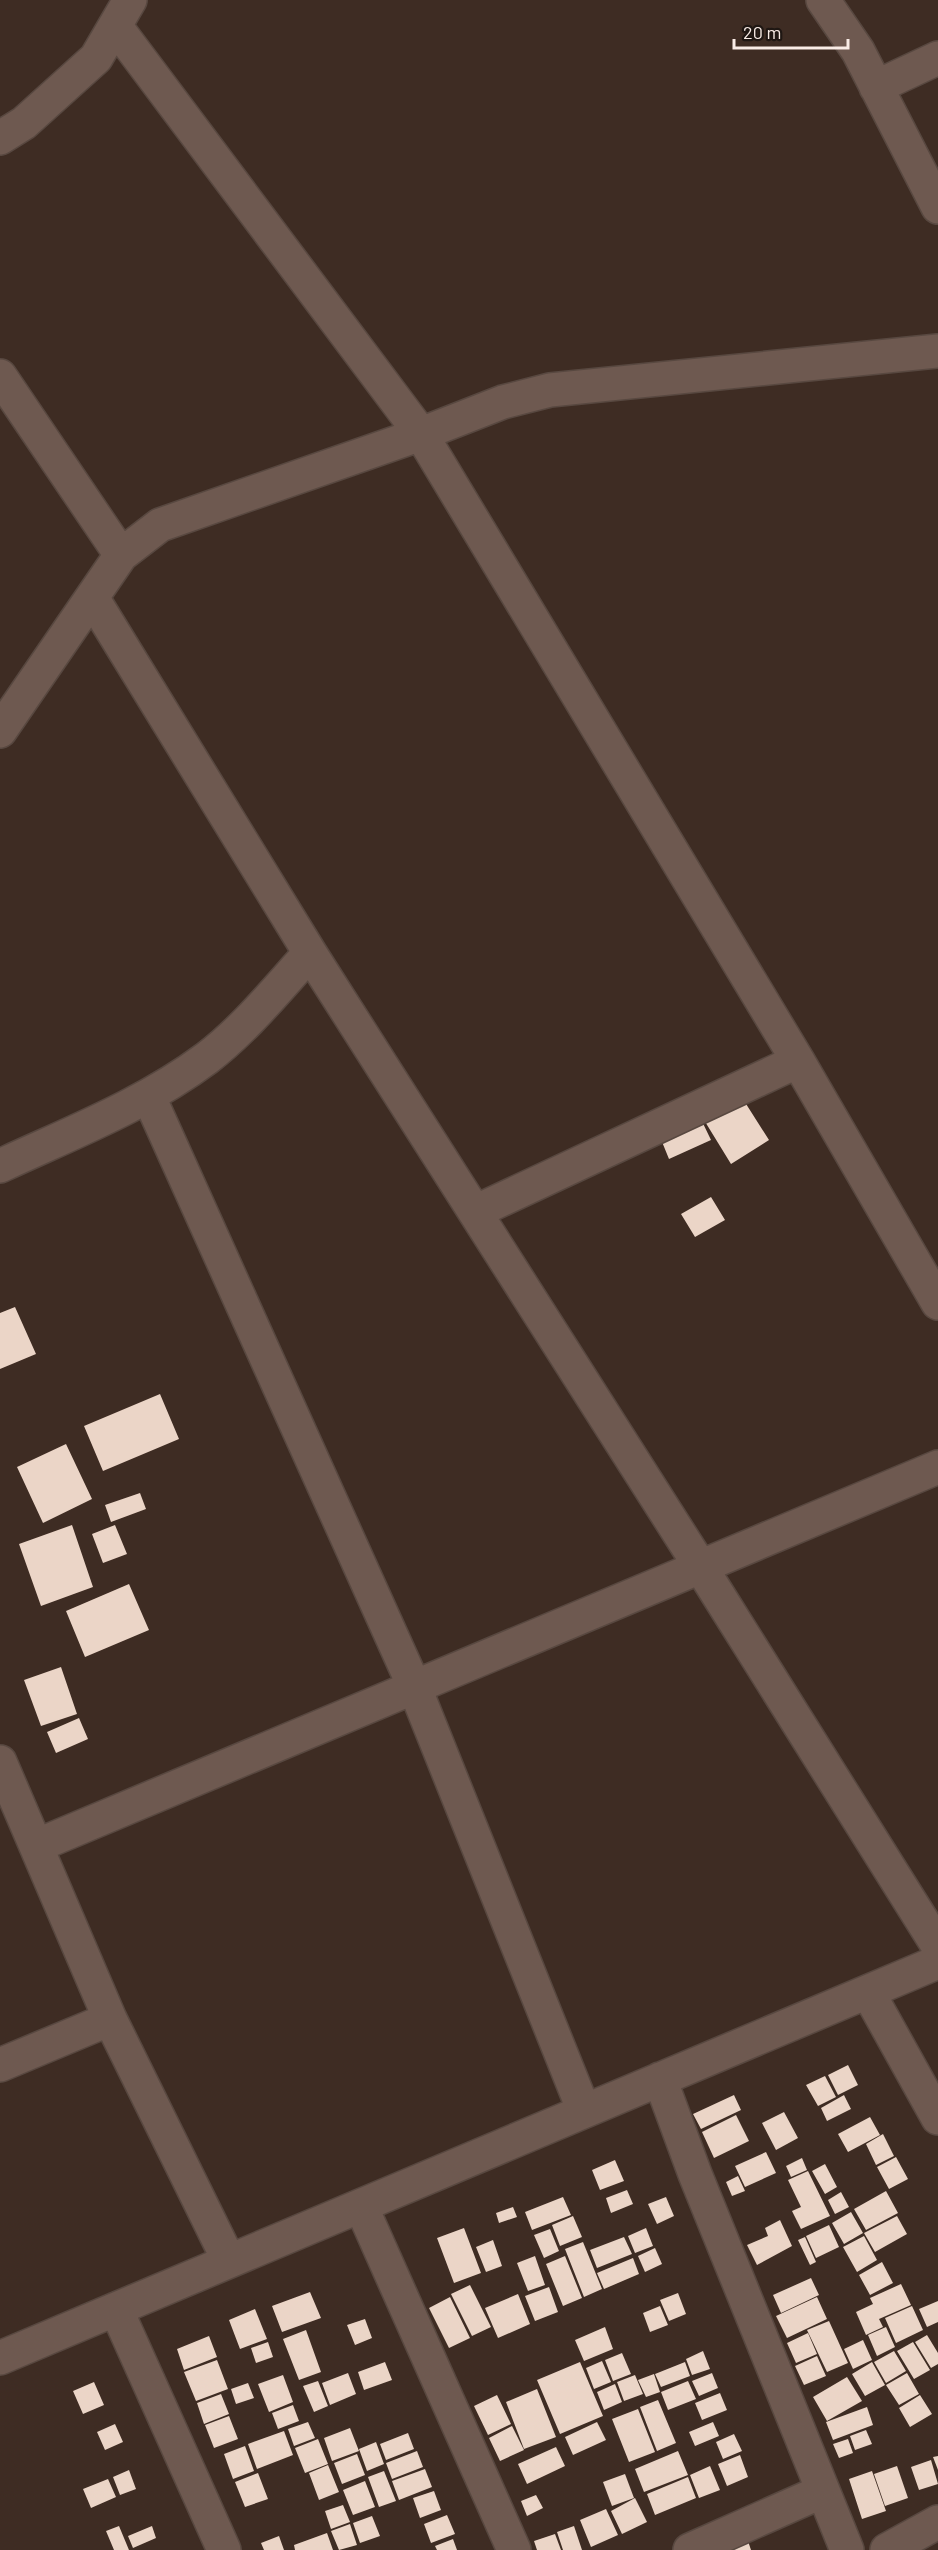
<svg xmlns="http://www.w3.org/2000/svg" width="938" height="2550" font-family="Barlow,sans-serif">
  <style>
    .building { fill: #ebd5c7 }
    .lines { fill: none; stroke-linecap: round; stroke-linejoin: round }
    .minor-casing { stroke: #584840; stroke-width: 36 }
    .minor { stroke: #6e5950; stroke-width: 33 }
  </style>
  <rect width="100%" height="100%" fill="#3e2c23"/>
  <path class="building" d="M741 1096 769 1140 731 1164 704 1120Z
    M698 1113 711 1140 669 1159 658 1132Z
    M711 1197 725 1220 695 1237 681 1214Z
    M15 1307 36 1354 0 1369V1313Z
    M160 1394 179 1439 103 1471 84 1426Z
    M66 1444 92 1499 43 1523 17 1467Z
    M140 1493 146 1509 111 1522 105 1505Z
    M72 1525 93 1587 41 1606 19 1544Z
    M115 1525 127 1554 103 1563 92 1534Z
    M129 1584 149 1630 85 1657 66 1611Z
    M61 1667 77 1714 41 1726 24 1680Z
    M79 1718 88 1739 56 1753 47 1732Z
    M848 2065 858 2085 838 2095 828 2075Z
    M825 2076 836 2097 818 2106 806 2085Z
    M734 2095 741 2110 701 2129 693 2114Z
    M844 2095 851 2109 827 2121 821 2108Z
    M784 2112 798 2138 776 2150 762 2123Z
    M736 2115 749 2141 714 2158 702 2132Z
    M870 2117 880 2135 848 2152 838 2134Z
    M883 2134 894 2156 876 2165 866 2144Z
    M766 2152 776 2173 745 2187 735 2166Z
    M896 2157 908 2179 889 2189 877 2167Z
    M802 2158 807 2170 791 2177 786 2166Z
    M615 2160 624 2181 600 2190 592 2170Z
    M825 2164 837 2187 825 2194 812 2171Z
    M808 2171 830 2216 801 2229 792 2211 801 2207 788 2180Z
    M738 2176 745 2191 732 2196 726 2182Z
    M627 2190 633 2204 611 2213 606 2198Z
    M886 2191 898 2213 866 2230 854 2209Z
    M841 2192 849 2207 835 2214 828 2200Z
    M563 2197 571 2215 532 2230 525 2212Z
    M666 2197 674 2216 657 2224 648 2204Z
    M513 2207 517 2217 499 2223 496 2213Z
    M851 2212 863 2233 844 2244 832 2223Z
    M573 2216 582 2237 560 2246 552 2225Z
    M897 2216 907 2234 875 2252 864 2233Z
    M780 2220 792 2246 757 2265 747 2245 768 2236 765 2228Z
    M829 2225 839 2247 816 2258 806 2236Z
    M464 2228 481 2273 454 2283 437 2238Z
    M646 2228 653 2246 635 2253 628 2236Z
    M550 2229 559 2251 544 2258 534 2235Z
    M864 2236 877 2260 857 2272 843 2247Z
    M624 2237 632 2254 597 2268 590 2250Z
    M805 2237 816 2262 810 2265 798 2240Z
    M493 2240 502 2266 486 2272 476 2247Z
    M583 2242 602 2289 584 2297 565 2249Z
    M655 2248 662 2264 645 2272 638 2256Z
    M535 2256 545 2285 528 2291 517 2263Z
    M565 2256 582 2298 563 2306 546 2264Z
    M633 2258 639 2274 604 2289 597 2273Z
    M882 2262 893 2283 870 2295 859 2275Z
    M811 2278 819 2295 781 2313 773 2295Z
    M901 2284 911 2305 879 2319 883 2327 866 2335 856 2312 873 2304 870 2298Z
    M470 2285 491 2327 472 2336 451 2294Z
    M549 2287 558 2312 535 2321 525 2296Z
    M310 2292 321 2318 282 2332 272 2306Z
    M678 2293 686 2314 669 2321 660 2300Z
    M518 2294 530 2324 498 2338 485 2308Z
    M450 2297 470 2338 449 2348 429 2308Z
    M817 2297 827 2319 787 2338 776 2316Z
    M938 2301V2322L927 2327 919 2309Z
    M660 2306 668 2325 650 2332 643 2313Z
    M912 2306 923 2330 896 2343 885 2318Z
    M255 2309 267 2339 240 2349 229 2320Z
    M365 2319 372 2338 355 2345 347 2325Z
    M829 2321 848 2363 827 2372 807 2330Z
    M605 2327 613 2349 584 2361 575 2340Z
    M886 2327 895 2347 877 2356 868 2335Z
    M306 2330 321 2372 299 2380 283 2339Z
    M808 2333 817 2354 796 2363 787 2343Z
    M927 2335 938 2353V2364L931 2368 915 2342Z
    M209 2336 217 2357 184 2370 177 2349Z
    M863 2340 872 2360 853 2369 844 2349Z
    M268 2342 273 2357 256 2363 251 2348Z
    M913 2342 930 2370 914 2379 897 2351Z
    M703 2351 710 2369 692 2375 686 2359Z
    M894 2351 906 2371 886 2383 874 2362Z
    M622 2353 631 2374 613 2381 605 2360Z
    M817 2356 826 2376 804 2385 795 2366Z
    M217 2360 228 2389 196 2401 184 2372Z
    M602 2361 611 2382 594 2389 586 2368Z
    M385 2362 392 2380 364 2390 358 2372Z
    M580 2362 603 2416 560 2434 537 2380Z
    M685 2362 690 2376 661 2387 655 2374Z
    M872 2362 885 2385 865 2396 852 2374Z
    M348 2373 356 2394 330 2405 322 2383Z
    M712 2373 718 2388 699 2396 692 2381Z
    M907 2373 919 2394 899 2405 886 2385Z
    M654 2374 660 2392 646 2397 638 2380Z
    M283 2375 293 2402 269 2412 258 2384Z
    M635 2375 643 2394 624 2401 617 2382Z
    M847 2377 862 2401 827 2421 813 2397Z
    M318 2381 328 2406 314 2412 303 2386Z
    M688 2381 696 2399 668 2410 661 2392Z
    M94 2382 104 2405 83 2414 73 2391Z
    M248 2383 254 2398 236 2404 231 2389Z
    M615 2384 622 2402 604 2410 597 2392Z
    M537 2389 556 2437 524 2449 506 2402Z
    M720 2393 727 2410 702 2420 695 2403Z
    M221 2394 229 2414 204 2424 197 2403Z
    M497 2395 511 2424 488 2435 474 2406Z
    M920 2395 932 2414 910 2427 899 2408Z
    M658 2400 676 2443 657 2451 640 2407Z
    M293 2405 299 2421 278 2429 272 2413Z
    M867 2407 873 2425 833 2440 826 2422Z
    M638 2409 655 2452 629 2462 612 2419Z
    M229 2416 238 2439 214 2448 205 2425Z
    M308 2422 315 2438 294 2446 288 2429Z
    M597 2422 606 2440 573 2455 565 2437Z
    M713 2422 719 2436 695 2446 689 2432Z
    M115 2424 123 2442 105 2450 97 2432Z
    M512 2426 524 2450 500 2461 489 2438Z
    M350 2428 359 2451 332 2461 324 2438Z
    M866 2430 872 2444 855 2450 850 2436Z
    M284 2431 293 2455 257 2469 248 2444Z
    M408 2433 414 2449 386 2460 380 2444Z
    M734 2434 742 2451 723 2459 716 2442Z
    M318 2439 328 2464 305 2473 295 2448Z
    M848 2439 853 2453 839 2458 833 2444Z
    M376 2442 384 2464 367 2471 359 2449Z
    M245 2446 254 2471 233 2479 224 2454Z
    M556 2447 565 2466 527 2484 518 2464Z
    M417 2451 423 2467 392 2479 386 2463Z
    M678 2451 688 2475 644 2492 635 2469Z
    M357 2454 365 2475 342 2484 334 2463Z
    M740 2455 748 2477 727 2486 718 2464Z
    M938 2456V2470L933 2457Z
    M931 2460 938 2484 919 2490 911 2467Z
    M328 2465 339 2492 319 2500 309 2473Z
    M710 2466 720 2490 699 2498 690 2475Z
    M897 2466 908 2498 885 2506 874 2474Z
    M425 2469 432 2487 399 2500 392 2481Z
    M129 2470 136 2489 120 2495 113 2477Z
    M384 2471 396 2501 379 2507 368 2477Z
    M872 2471 886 2511 862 2519 849 2479Z
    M258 2473 268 2499 245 2507 235 2482Z
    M625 2474 634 2498 612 2506 603 2482Z
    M688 2477 696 2498 655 2515 647 2494Z
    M108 2479 116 2497 91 2508 83 2489Z
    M365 2481 375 2507 353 2515 343 2490Z
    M434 2491 441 2510 420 2518 413 2498Z
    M536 2495 543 2508 527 2516 521 2501Z
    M635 2498 647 2522 622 2534 611 2511Z
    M343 2505 350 2522 331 2529 325 2511Z
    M606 2509 618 2535 591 2547 580 2520Z
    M447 2515 455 2534 431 2543 424 2524Z
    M372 2516 380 2536 360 2543 353 2523Z
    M350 2524 357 2545 339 2550 331 2531Z
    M119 2526 129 2550H114L106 2531Z
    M152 2526 156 2538 133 2548 128 2536Z
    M574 2526 582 2550H563L557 2532Z
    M327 2533 333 2550H295L294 2545Z
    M555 2534 561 2550H537L534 2541Z
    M279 2536 284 2550H264L261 2543Z
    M453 2539 457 2550H437L435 2546Z
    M748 2541 751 2550H724Z"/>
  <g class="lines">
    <defs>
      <path id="minor" d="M823 0 858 51 938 207
        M116 27 421 434 798 1061 938 1303
        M876 87 938 58
        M0 138 24 123 96 58 130 0
        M0 376 121 555
        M93 599 310 953 700 1566 938 1946
        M0 731 121 555 160 525 421 434 503 402 550 390 938 351
        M149 1097 414 1686 584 2111
        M0 1166C71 1133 144 1105 207 1058 246 1028 277 989 310 953
        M475 1212 798 1061
        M0 1762 110 2019 229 2261
        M36 1846 938 1467
        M868 1992 938 2118
        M0 2065 110 2019
        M660 2079 695 2174 847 2550
        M361 2206 514 2550
        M116 2309 224 2550
        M0 2358 938 1962
        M690 2550 823 2491
        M887 2550 938 2522"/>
    </defs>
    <use href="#minor" class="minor-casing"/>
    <use href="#minor" class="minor"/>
  </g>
  <path d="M734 39v9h114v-9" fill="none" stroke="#f9ece6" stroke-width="3"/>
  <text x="743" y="39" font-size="18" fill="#f9ece6" stroke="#1f1713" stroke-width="4.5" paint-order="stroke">20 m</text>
</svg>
